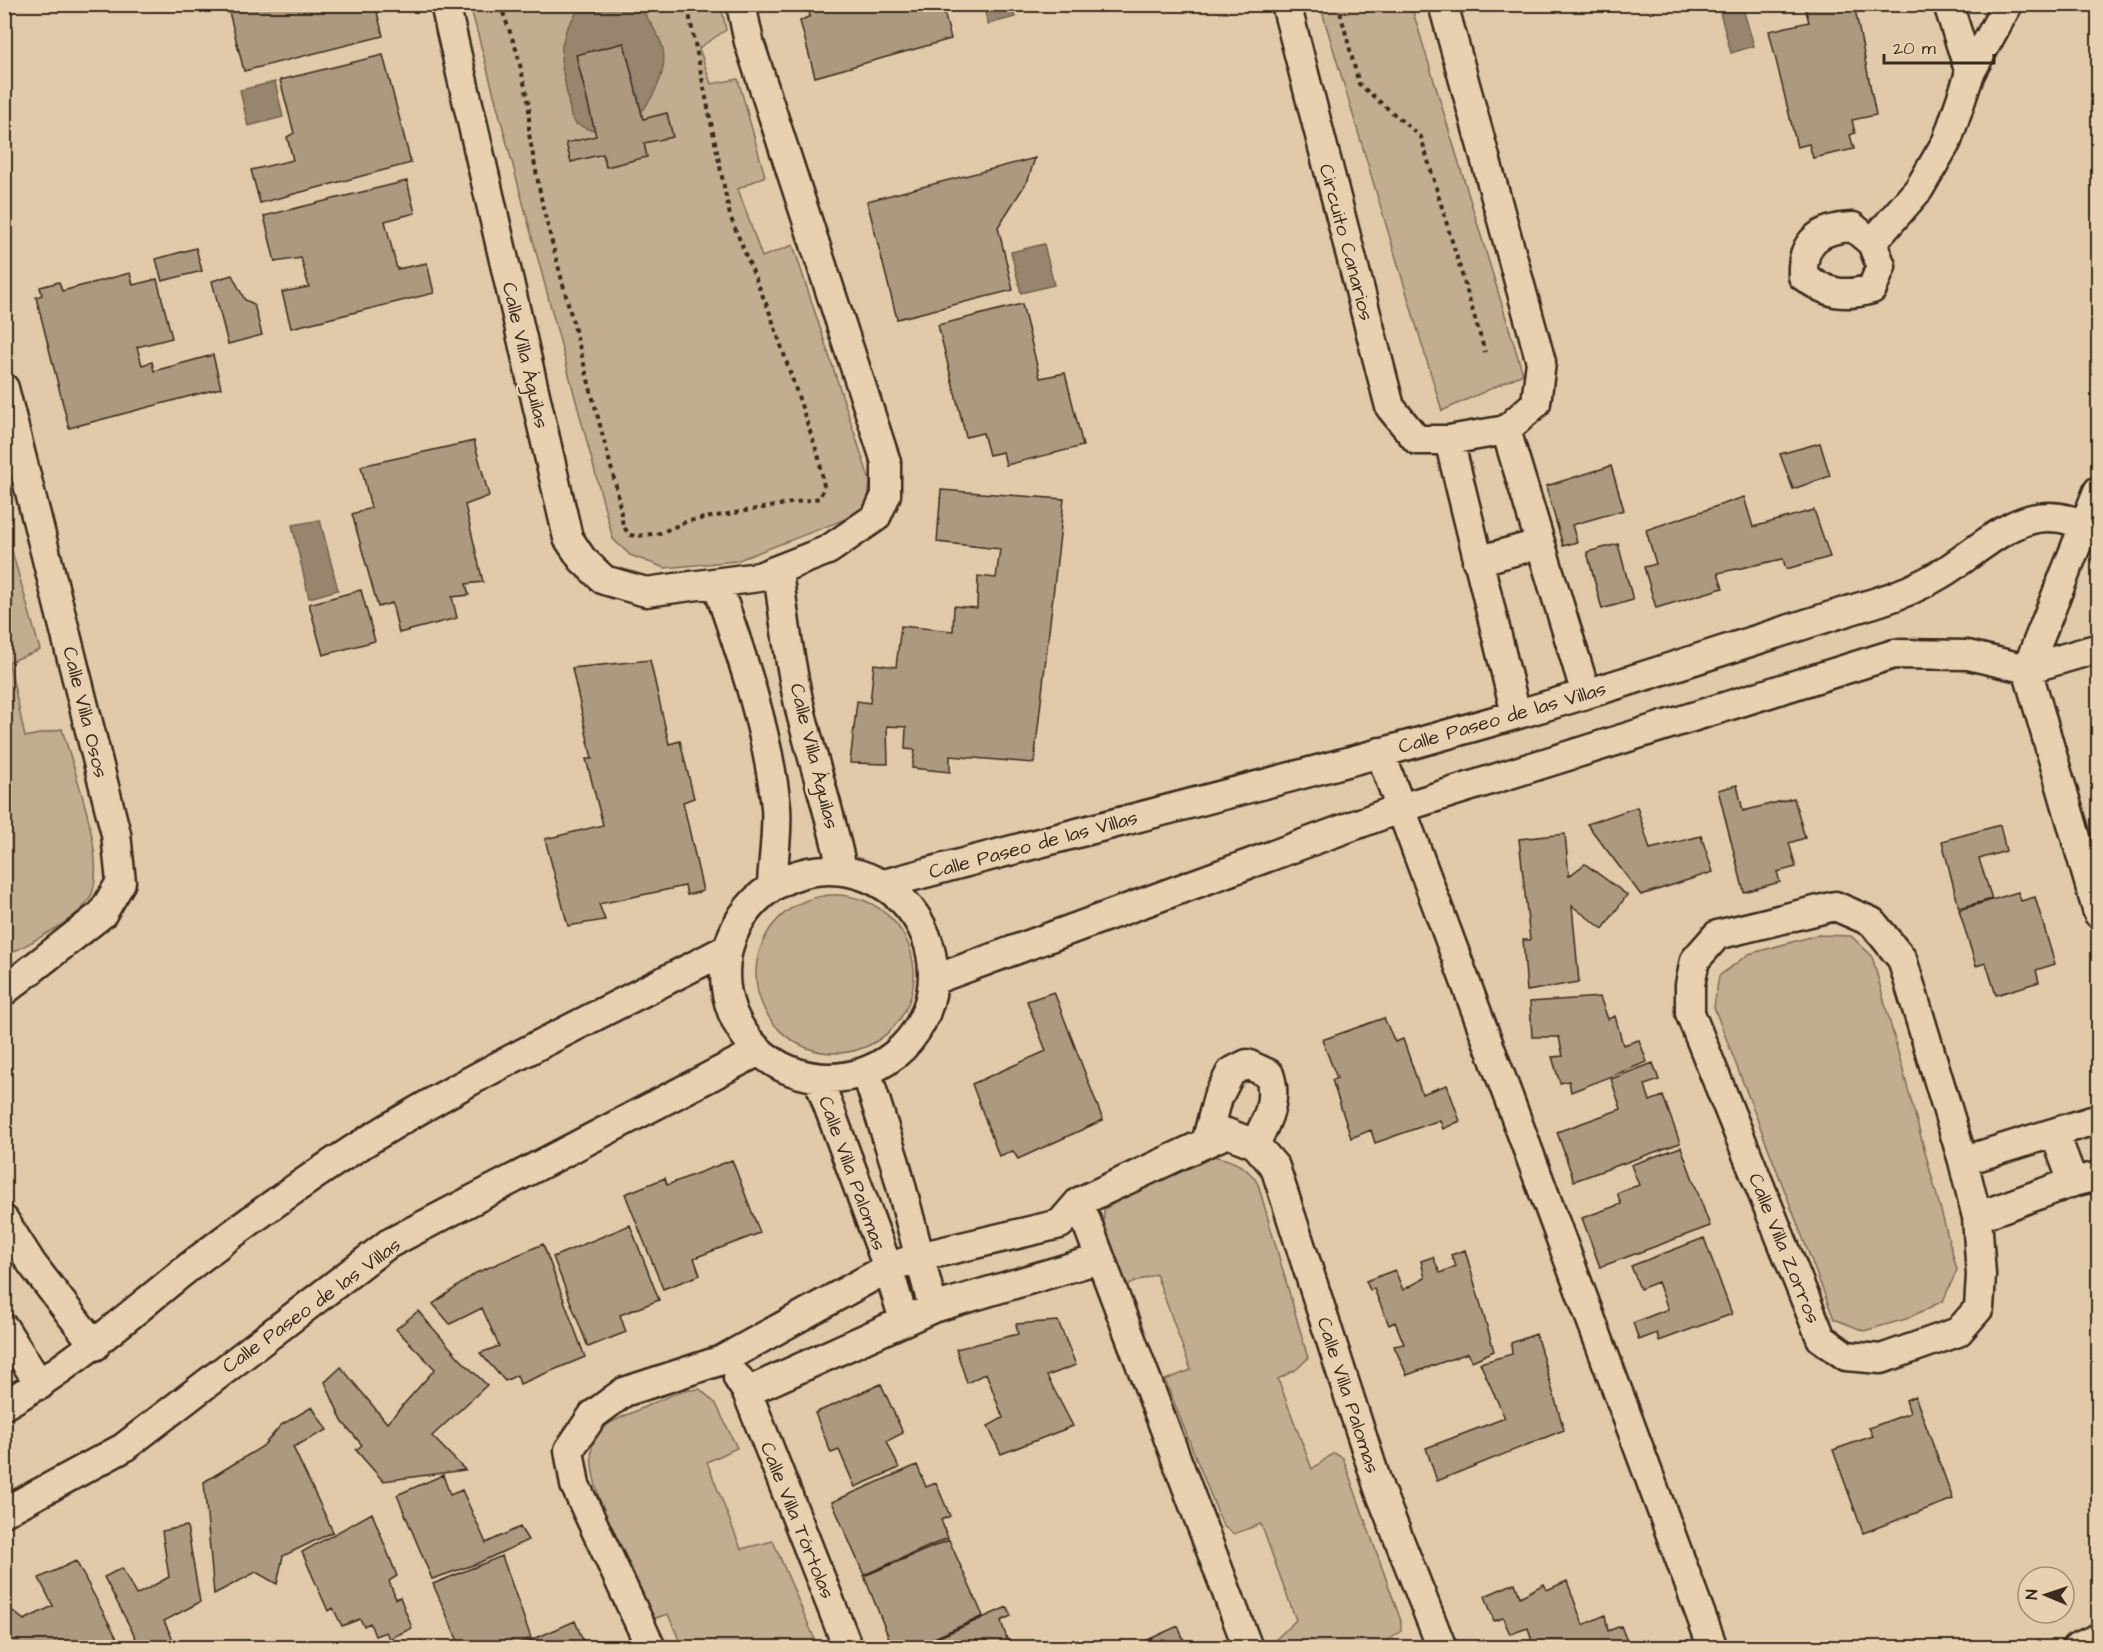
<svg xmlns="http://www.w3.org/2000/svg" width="2103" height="1652" font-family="'Architects Daughter',sans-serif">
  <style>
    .green { fill: #c2ad90; stroke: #7e6c57; stroke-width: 1.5 }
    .water { fill: #98856d; stroke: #73614d; stroke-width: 1.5 }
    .building { fill: #ad997f; stroke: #3b2a1e; stroke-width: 1.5 }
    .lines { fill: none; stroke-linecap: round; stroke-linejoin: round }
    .street-casing { stroke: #3b2a1e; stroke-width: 33 }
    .path { stroke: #3b2a1e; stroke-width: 4; stroke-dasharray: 4.5 4.5; stroke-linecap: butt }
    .street { stroke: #e7d1b0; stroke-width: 28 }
    .labels { text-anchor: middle; stroke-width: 5; stroke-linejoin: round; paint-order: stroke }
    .street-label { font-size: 20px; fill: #3b2a1e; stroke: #e7d1b0 }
  </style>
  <rect width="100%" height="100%" fill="#e0caaa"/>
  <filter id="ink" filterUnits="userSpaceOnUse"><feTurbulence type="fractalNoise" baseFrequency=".0167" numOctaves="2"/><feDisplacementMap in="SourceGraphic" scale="12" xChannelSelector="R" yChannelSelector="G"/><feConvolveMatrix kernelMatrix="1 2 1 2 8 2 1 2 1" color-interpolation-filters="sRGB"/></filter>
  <g filter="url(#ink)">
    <path class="green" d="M470 5H721L726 30 699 48 711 84 738 79 765 176 738 189 762 257 793 245 870 481 868 499 859 514 736 561 665 568 630 555 613 539Z
      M1320 5H1411L1523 374 1442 411Z
      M4 523 40 650 9 662 25 737 62 729C73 767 109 863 90 898 78 921 27 943 5 957Z
      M756 974a79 79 0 1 1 158 0a79 79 0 1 1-158 0Z
      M1817 935 1851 936 1872 956 1957 1270 1943 1301 1906 1319 1864 1331 1834 1319 1714 1007 1719 976 1749 954Z
      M1212 1156C1230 1159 1249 1167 1258 1184L1308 1358 1297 1369 1278 1379 1312 1469 1334 1453 1343 1458 1401 1621V1631L1380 1647H1274L1273 1642 1296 1620 1261 1524 1234 1534 1223 1526 1165 1380 1191 1370 1156 1274 1127 1285C1118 1262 1101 1234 1104 1209L1157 1179Z
      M700 1389 716 1404 737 1448 707 1462 741 1549 773 1541 818 1647H682L668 1614 649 1620C633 1588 577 1469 595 1438 604 1422 624 1417 640 1409 661 1400 678 1390 700 1389Z"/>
    <path class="water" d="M581 5H636L641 8C647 18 655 29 660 40 673 70 650 104 631 124L590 130 576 124 571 116 561 61 562 46 566 30Z
      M983 5H1011L1015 17 988 24Z
      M1742 5 1754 46 1731 53 1719 9Z
      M275 82 283 117 248 126 240 90Z
      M1044 244 1054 285 1021 293 1011 252Z
      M320 520 338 590 309 598 292 525Z"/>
    <path class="building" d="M137 4H162V6L139 11Z
      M227 4H375L383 36 244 71Z
      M807 4H942L951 39 815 77 800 21 810 16Z
      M1804 4H1854L1876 115 1852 120 1855 133 1850 135 1854 149 1813 158 1809 144 1797 147 1769 31 1809 22Z
      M624 43 643 119 667 113 673 137 644 143 647 157 606 167 603 154 571 162 566 143 596 136 576 55Z
      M383 55 411 163 260 203 251 170 293 160 287 137 294 133 280 80Z
      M1035 158 1028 180 998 227 1013 290 897 319 867 201Z
      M407 181 415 213 385 221 397 269 427 263 434 293 291 328 282 292 309 287 301 258 275 262 264 216Z
      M196 248 202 271 162 281 156 259Z
      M130 273 133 285 157 279 172 338 137 347 142 365 152 362 154 371 213 355 221 388 69 428 36 297 42 295 40 287 59 282 62 291Z
      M232 275 245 300 254 304 262 335 228 344 212 281Z
      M1022 304 1040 378 1065 373 1083 446 1006 465 1003 452 989 455 983 433 966 437 938 325Z
      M474 441 489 496 465 505 483 582 466 584 469 595 452 597 457 618 399 633 392 603 378 607 352 514 371 508 361 466Z
      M1820 443 1830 476 1793 489 1780 454Z
      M1611 466 1624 510 1572 525 1577 542 1563 546 1546 486Z
      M941 490 1064 499 1034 763 950 756V772L912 768 915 750 905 749 906 727 887 726 888 764 850 763 857 701 870 703 874 664 896 667 901 626 953 631 954 606 977 608 978 576 996 578 1000 549 937 542Z
      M1744 497 1753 527 1814 510 1830 557 1786 569 1783 559 1718 573 1723 588 1656 608 1644 567 1656 564 1646 530Z
      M1618 544 1633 600 1602 609 1587 552Z
      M361 590 375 641 323 655 309 604Z
      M650 660 669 744 680 741 694 798 683 802 703 891 687 895 685 886 599 904 605 920 568 926 545 839 603 825 586 759H592L572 668Z
      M1737 785 1743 811 1794 798 1805 838 1789 843 1796 867 1777 872 1780 882 1744 892 1718 790Z
      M1637 807 1650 849 1701 836 1713 872 1641 895 1587 824Z
      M2000 825 2006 851 1979 859 1992 899 1959 908 1942 841Z
      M1565 834 1569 876 1585 864 1627 895 1603 929 1572 906 1579 982 1527 991 1523 940H1530L1519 839Z
      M2018 892 2021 901 2035 897 2055 964 2036 970 2039 982 1996 995 1986 963 1976 966 1959 910Z
      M1054 992 1103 1120 1018 1159 1013 1151 999 1156 972 1084 1046 1051 1027 1001Z
      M1600 997 1608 1019 1615 1016 1623 1045 1639 1040 1647 1062 1571 1092 1569 1081 1560 1083 1552 1057 1563 1056 1559 1037H1532L1530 1002Z
      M1384 1018 1395 1042 1403 1039 1422 1094 1447 1085 1460 1121 1443 1129 1440 1120 1375 1143 1371 1130 1351 1138 1332 1080 1337 1078 1322 1040Z
      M1653 1063 1659 1080 1645 1085 1650 1101 1663 1096 1680 1143 1574 1181 1557 1132 1621 1109 1611 1079Z
      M1681 1147 1710 1226 1600 1267 1582 1218 1621 1204 1617 1193 1639 1185 1631 1165Z
      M732 1160 760 1233 694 1258 700 1275 663 1289 625 1194 665 1178 667 1185Z
      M630 1225 659 1300 620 1315 626 1332 588 1347 553 1257Z
      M1704 1238 1732 1314 1659 1341 1657 1333 1639 1340 1633 1323 1668 1309 1658 1282 1640 1289 1631 1266Z
      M543 1244 585 1357 520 1384 517 1375 505 1381 480 1353 499 1346 482 1308 450 1324 433 1304 476 1273Z
      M1465 1250 1494 1351 1472 1361 1468 1353 1407 1375 1394 1346 1404 1344 1395 1322 1389 1325 1374 1289 1370 1290 1366 1281 1395 1270 1403 1290 1425 1278 1421 1261 1433 1257 1440 1273 1456 1266 1451 1255Z
      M418 1311 460 1359 487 1385 432 1436 465 1470 383 1481 356 1450 362 1445 342 1421 325 1382 341 1367 387 1423 435 1369 396 1329Z
      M1058 1321 1076 1365 1047 1376 1073 1426 1001 1454 988 1426 1003 1418 986 1373 967 1383 956 1349 1018 1334 1016 1324Z
      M1536 1334 1564 1430 1437 1481 1426 1448 1505 1418 1480 1363 1512 1354 1511 1343Z
      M881 1384 903 1433 887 1441 899 1468 855 1487 839 1450 831 1453 815 1413Z
      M1915 1396 1953 1499 1863 1533 1833 1450 1873 1436 1869 1428 1910 1413 1906 1400Z
      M312 1407 327 1430 293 1447 333 1532 283 1556 277 1584 256 1572 214 1594 204 1482 263 1446 281 1425Z
      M917 1465 926 1487 936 1483 950 1516 941 1520 948 1538 864 1575 832 1502Z
      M443 1475 450 1495 462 1490 486 1543 520 1527 528 1540 476 1564 432 1579 397 1495Z
      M372 1513 397 1576 389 1581 396 1599 400 1597 412 1628 389 1639 386 1632 375 1636 370 1623 364 1626 360 1619 342 1626 333 1608 328 1611 302 1552Z
      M187 1526 200 1602 164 1621 175 1644 169 1648H141L104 1577 122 1568 136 1595 169 1577 162 1531Z
      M949 1540 983 1616 912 1648H893L864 1576Z
      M502 1556 531 1638 507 1648H461L433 1584Z
      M76 1561 122 1648H10L4 1642V1604L24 1620 53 1606 39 1578Z
      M1567 1581 1583 1625 1605 1615 1608 1631 1621 1626 1628 1644 1617 1648H1525L1533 1645 1528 1628 1510 1634 1503 1618 1494 1621 1485 1596 1515 1583 1520 1597 1544 1584 1547 1590Z
      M1007 1607 1011 1616 1001 1621 1010 1648H915Z
      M575 1621 586 1648H513Z
      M1178 1626 1187 1648H1130Z
      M420 1640 423 1648H406Z"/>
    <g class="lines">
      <defs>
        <path id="street" d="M445 4 568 538 582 559 604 580 646 592 759 577 828 550 876 517 886 495V462L749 42 741 4
          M1286 4 1390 407 1417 440H1449L1506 430 1536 403 1541 362 1443 4
          M1948 4 1970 73
          M1853 227 1872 243 1881 266 1872 289C1843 297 1828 294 1803 276 1801 241 1821 228 1853 227Z
          M1872 243 1919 189 1947 141 1970 73 2008 4
          M4 388 116 834 121 882 102 914 4 991
          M1506 430 1586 694
          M1449 440 1516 714
          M2098 491 2027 669 2098 913
          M1477 561 1539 544
          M778 571C784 618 790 666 801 713 814 765 831 816 842 869
          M717 584C742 656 768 731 776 807 778 832 773 860 772 885
          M1380 752 1713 1648
          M725 974a104 104 0 1 1 208 0a104 104 0 1 1-208 0Z
          M884 884C1118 821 1354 764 1586 694 1682 665 1777 632 1874 603 1898 596 1923 585 1944 572 1997 538 2033 492 2098 533
          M1835 906 1872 922 1902 959 1963 1161 1977 1217 1981 1275 1979 1308 1958 1332 1881 1359 1846 1356 1821 1338 1690 1013V985L1695 960 1717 935Z
          M933 980 1401 808 1894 654 1968 655 2027 669 2092 650
          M866 1071 895 1163 933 1308
          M818 1078 888 1268 904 1320
          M2055 1134 2073 1182
          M1206 1143 1218 1097 1231 1072 1247 1064 1269 1074C1278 1099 1267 1121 1255 1144
          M1963 1161 2098 1119
          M1079 1202 1248 1648
          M1977 1217 2073 1182 2098 1176
          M4 1220 32 1264 95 1346
          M4 1328 40 1385
          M738 1378 747 1392 848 1648
          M747 1392 933 1308 1099 1259
          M4 1405C65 1371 115 1327 168 1284 210 1249 255 1217 299 1186 432 1092 583 1024 727 949
          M4 1512 123 1448 388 1244 759 1051
          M651 1648 575 1485 569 1450 593 1415 624 1392 722 1360 888 1268 919 1257 1060 1224 1079 1202 1227 1133 1255 1144 1275 1167 1379 1489 1442 1648
          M2076 1648 2098 1638"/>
      </defs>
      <use href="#street" class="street-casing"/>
      <path class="path" d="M500 4 517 52 529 104V134L543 208 617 490 623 526 630 535 637 536 660 533 688 521 820 498 824 486 819 458 771 316 730 216 687 4
        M1338 4 1359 84 1421 137 1485 352"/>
      <use href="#street" class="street"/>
    </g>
  </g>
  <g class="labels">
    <g class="street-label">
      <text transform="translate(1347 242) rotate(75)" y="7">Circuito Canarios</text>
      <text transform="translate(526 355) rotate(77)" y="7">Calle Villa Águilas</text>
      <text transform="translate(86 712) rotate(76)" y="7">Calle Villa Osos</text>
      <text transform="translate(1502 717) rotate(-16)" y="7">Calle Paseo de las Villas</text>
      <text transform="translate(815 756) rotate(76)" y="7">Calle Villa Águilas</text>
      <text transform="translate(1033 844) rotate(-15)" y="7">Calle Paseo de las Villas</text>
      <text transform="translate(853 1173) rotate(70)" y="7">Calle Villa Palomas</text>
      <text transform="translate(1785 1248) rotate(68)" y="7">Calle Villa Zorros</text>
      <text transform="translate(311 1305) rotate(-36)" y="7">Calle Paseo de las Villas</text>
      <text transform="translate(1349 1395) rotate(72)" y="7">Calle Villa Palomas</text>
      <text transform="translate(798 1520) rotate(68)" y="7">Calle Villa Tórtolas</text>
    </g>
  </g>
  <rect width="2103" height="1652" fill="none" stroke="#e7d1b0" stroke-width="24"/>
  <rect x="12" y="12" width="2079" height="1628" fill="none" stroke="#3b2a1e" stroke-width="2" filter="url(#ink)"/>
  <g transform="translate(2046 1595) rotate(272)"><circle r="28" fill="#e7d1b0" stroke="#a28e76" stroke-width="1.5"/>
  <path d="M0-4.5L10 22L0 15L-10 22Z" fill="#3b2a1e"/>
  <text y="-9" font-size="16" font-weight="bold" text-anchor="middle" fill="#3b2a1e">N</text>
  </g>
  <path d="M1884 54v9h110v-9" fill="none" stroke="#3b2a1e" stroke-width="3"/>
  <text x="1893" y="54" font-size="18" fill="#3b2a1e" stroke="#e7d1b0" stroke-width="4.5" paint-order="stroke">20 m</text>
</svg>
